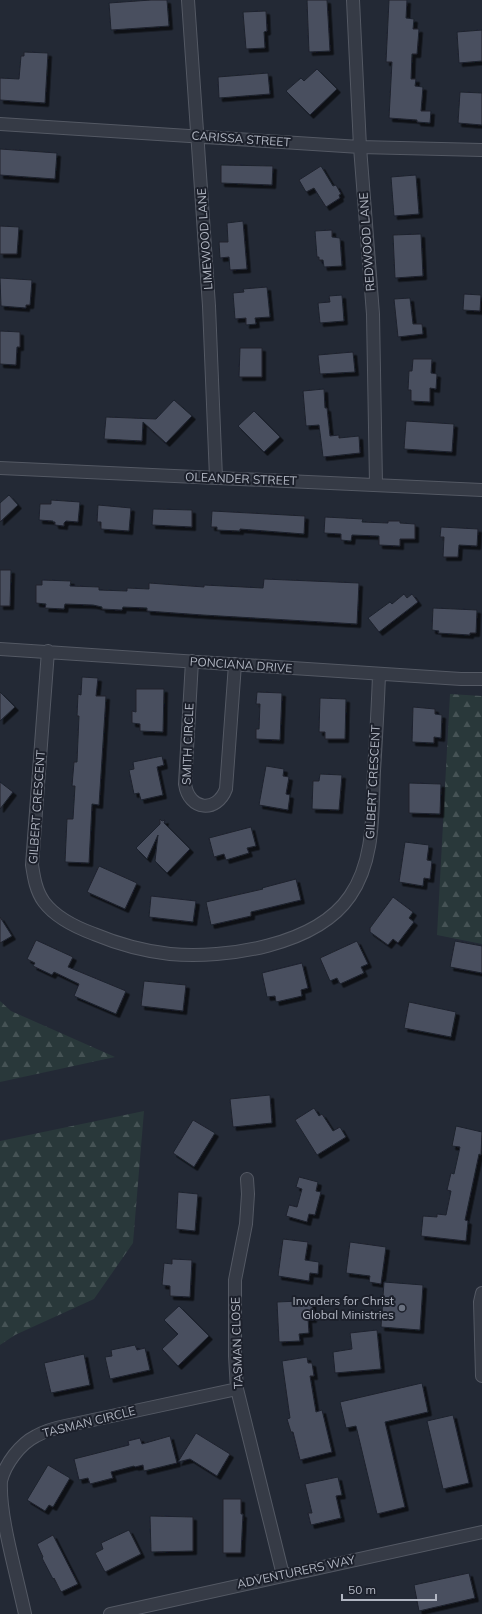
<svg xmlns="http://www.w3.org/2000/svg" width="482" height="1614" font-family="Mulish,sans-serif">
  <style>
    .forest { fill: url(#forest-firs) }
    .building { fill: #4a505f; stroke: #1e222d; filter: url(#shadow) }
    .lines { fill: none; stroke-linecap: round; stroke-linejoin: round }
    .street-casing { stroke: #545964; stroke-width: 14 }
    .street { stroke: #363b46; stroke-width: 12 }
    .worship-dot { fill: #6b7280; stroke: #1c202b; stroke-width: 1.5 }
    .labels { text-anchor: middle; stroke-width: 4; stroke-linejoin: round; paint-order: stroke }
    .street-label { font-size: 12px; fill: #b1b6c2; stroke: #1c202b }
    .poi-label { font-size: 12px; fill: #b1b6c2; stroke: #1c202b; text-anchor: end }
  </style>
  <defs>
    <pattern id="forest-firs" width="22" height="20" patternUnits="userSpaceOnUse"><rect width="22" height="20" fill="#29383a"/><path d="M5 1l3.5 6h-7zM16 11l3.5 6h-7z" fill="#465355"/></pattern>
    <filter id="shadow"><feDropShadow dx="3.5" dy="3.5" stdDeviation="0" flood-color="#0009"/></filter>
  </defs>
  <rect width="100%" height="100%" fill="#232935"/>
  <path class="forest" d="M450 694 482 696V944L437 935Z
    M0 1001 11 1011 115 1057 0 1082Z
    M144 1111 133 1243 94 1299 15 1335 0 1345V1141Z"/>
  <path class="building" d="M151 0H167L169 26 111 30 109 3Z
    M307 0H327L330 51 309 52Z
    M389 0H407L406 18 414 19 413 29H419L417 54H412L411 79H416L415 86 423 87 421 111H431L430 123 417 122V120L389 118 392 62H386Z
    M266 11 267 31 264 32 265 48 246 49 243 12Z
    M482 30V61L459 63 457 32Z
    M24 52 48 53 45 103 0 100V78L19 79 21 56H24Z
    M317 69 337 89 310 115 286 91 301 78 304 81Z
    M268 73 270 94 219 98 218 77Z
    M460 92 482 93V125L458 123Z
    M0 149 57 153 55 179 0 175Z
    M221 165 273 166 272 185 221 183Z
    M321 166 333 186 336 185 341 194 339 195 340 198 326 207 314 188 306 192 299 180Z
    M416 175 419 214 394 216 391 177Z
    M243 221 247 269 230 270 229 257 220 258 219 242H228L227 223Z
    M0 226 19 227 17 254H0Z
    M332 230V237L340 238 342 266 324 267 323 260H319V257H317L315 231Z
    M421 234 423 276 395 278 393 235Z
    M0 278 32 280 30 305H26V308L1 306Z
    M267 287 270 317 255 318 256 324 246 325V318L235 319 233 293 244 292 243 289Z
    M464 294 481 295 480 311 463 310Z
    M342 295 344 321 320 323 318 303 330 302 329 296Z
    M410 298 413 324H422L423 334 398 337 394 299Z
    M0 331 20 332V347H17L16 365 0 364Z
    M240 348H262V377H239Z
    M353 352 355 372 320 374 318 355Z
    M413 359H432L431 373 437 374 436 389 430 388V402L411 401V390H408L409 371H412Z
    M324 389 325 408H327L330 436 339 435V438L359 436 360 453 323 457 319 425 306 426 303 391Z
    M174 400 192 416 166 443 143 422 142 441 104 439 106 417 156 419Z
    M254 411 280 437 264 452 238 426Z
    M406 421 454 424 452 452 404 449Z
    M9 495 18 505 0 522V503Z
    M51 500 80 502 78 522 66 521 64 523V526L55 525V522H53V521L39 520 40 504H51Z
    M98 505 131 508 129 531 101 529V522H97Z
    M153 509 192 510V527L152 525Z
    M212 511 305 516 304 534 240 529V531L217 530V527H211Z
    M325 517 363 519 362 522 388 523V521H400V523L415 524V539H400V546L379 545V536L352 535 351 541 341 540V534L324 533Z
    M441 527 478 529 477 546 459 545 458 557H443L444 537H440Z
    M0 570H11L10 606H0Z
    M264 579 359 583 357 624 203 615 147 611V608L123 607 122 610 102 609V607L93 605 65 604 64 609 45 608 46 604 36 603V585H42V580L71 581 70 586 99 587V590L127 591V588L149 589V583L204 587V585L263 588Z
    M404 594 407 598 412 594 418 602 379 632 368 618 390 602 392 604Z
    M433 608 477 610 476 633H470V635L438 633 439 631 432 630Z
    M82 677 98 678 96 696H106L99 805 92 804 89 863 65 862 67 819H73L75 786H72L74 762H77L79 716H77L78 694 81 695Z
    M136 689H164L163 732 140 731V724L132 723V711L136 712Z
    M0 692 15 707 0 721Z
    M257 692 282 693 280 740 256 739V729H259L260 704H256Z
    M320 698 346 699 345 739H325V732H319Z
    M413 707 435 709V714L442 715 441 738 434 737V743L412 742Z
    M162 756 164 765 157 767 163 795 141 800 139 793 134 794 129 770 134 769 133 762Z
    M266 766 284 769 283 776 289 777 286 794 290 795 288 810 259 805Z
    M320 774 342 775 339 810 312 809 313 781H319Z
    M0 782 13 792 0 809Z
    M409 783 441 784 440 814 409 813Z
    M160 819 162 821 165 820 164 823 190 849 167 873 155 861 158 835 147 859 136 848 160 824Z
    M251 827 256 846 247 848 249 853 226 860 224 854 214 857 209 838Z
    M405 842 429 845 427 860 432 861 430 879 424 878 423 886 399 882Z
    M99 866 137 883 125 909 87 892Z
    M296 879 301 900 251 912V916L211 925 206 902 263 889 262 888Z
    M151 896 196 901 193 922 149 917Z
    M393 897 413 912 409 918 414 922 398 943 393 939 388 945 370 932V928Z
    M0 917 12 936 0 943Z
    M36 940 73 957 68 967 126 991 116 1014 74 996 79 984 54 972 52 975 33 966 35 963 27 959Z
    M357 941 368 964 361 967 364 973 340 984 337 978 330 981 320 958Z
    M455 941 482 946V973L450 967Z
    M302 963 308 988 301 990 302 996 276 1002 275 996 267 997 262 973Z
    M144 981 186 985 183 1011 141 1006Z
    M409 1002 456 1012 451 1037 404 1028Z
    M270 1095 272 1123 233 1127 230 1099Z
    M314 1108 319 1116 322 1114 333 1131 340 1127 346 1137 317 1155 295 1120Z
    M193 1120 215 1133 194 1167 173 1153Z
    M456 1126 482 1132 481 1155 479 1154 465 1220 468 1221 466 1241 421 1236 423 1216 437 1217V1214L446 1215 451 1191 447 1190 451 1173 454 1174 460 1147 452 1146Z
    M299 1177 318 1182 316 1191 321 1192 315 1215 309 1214 307 1222 286 1216 289 1205 297 1207 302 1189 296 1187Z
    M178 1192 198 1194 195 1231 176 1229Z
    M283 1239 308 1242 305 1260 319 1262 318 1274 310 1273 309 1281 278 1276Z
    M350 1242 386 1247 381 1284 369 1282 370 1276 346 1273Z
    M172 1259 192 1260 190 1297 170 1296V1286L162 1285 164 1263 172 1264Z
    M384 1282 423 1285 420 1330 381 1327Z
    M300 1301H312L313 1319H308L309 1333 299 1334 300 1341 279 1342 277 1302Z
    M179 1306 209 1336 178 1366 162 1349 178 1334 164 1320Z
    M377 1330 381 1369 335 1373 333 1352 352 1349 350 1333Z
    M135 1345 137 1350 145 1348 150 1370 110 1379 105 1357 112 1356 111 1350Z
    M84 1354 90 1385 51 1393 44 1363Z
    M307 1357 308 1363H312L314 1376H310L316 1412 322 1410 332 1452 300 1460 293 1432H291L287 1419 290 1418 282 1361Z
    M422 1383 428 1412 385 1422 405 1507 377 1514 356 1426 346 1428 340 1402Z
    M453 1415 469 1483 443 1489 427 1421Z
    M196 1433 230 1454 217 1476 190 1459 178 1462Z
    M170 1436 177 1463 144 1471 143 1465 135 1467 134 1466 111 1472 113 1478 90 1484 88 1478 79 1480 74 1459 129 1445 128 1441 140 1438 142 1444Z
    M48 1465 70 1478 53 1507 49 1505 45 1511 27 1500Z
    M338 1477 342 1495 336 1496 341 1518 311 1525 308 1513H312L305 1484Z
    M223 1499H241V1514H243L241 1553H223Z
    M150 1516 193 1517V1551L151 1552Z
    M129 1530 141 1554 105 1572 95 1553 103 1549 101 1543Z
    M53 1535 78 1584 61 1592 54 1578 53 1579 42 1558 43 1557 37 1544Z
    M469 1573 475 1598 419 1611 414 1585Z"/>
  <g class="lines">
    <defs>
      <path id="street" d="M188 0 209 306 216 478
        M353 0 360 147 373 314 376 484
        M0 124 360 147 482 150
        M0 468 482 490
        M0 649 461 679H482
        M48 651 32 865C34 878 36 891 44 902 56 918 75 927 94 934 118 944 143 951 170 954 225 959 316 946 350 896 375 860 372 813 374 771 376 738 378 706 379 674
        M192 661 185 784C189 811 217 813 226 789L235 664
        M247 1179 248 1194 246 1224 235 1280V1356L237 1389 283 1575
        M482 1293 480 1302 482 1376
        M25 1614C20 1591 14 1568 9 1545 5 1527 0 1500 1 1481 5 1464 20 1444 36 1436 45 1431 55 1428 65 1426L237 1389
        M110 1614 482 1532"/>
    </defs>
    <use href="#street" class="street-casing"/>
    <use href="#street" class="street"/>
  </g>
  <circle class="worship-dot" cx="402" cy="1308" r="4"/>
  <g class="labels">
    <g class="street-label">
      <text transform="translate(241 139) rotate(4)" y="4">CARISSA STREET</text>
      <text transform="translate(205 239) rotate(-94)" y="4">LIMEWOOD LANE</text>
      <text transform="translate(367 242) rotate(-94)" y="4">REDWOOD LANE</text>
      <text transform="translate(241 479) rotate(2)" y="4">OLEANDER STREET</text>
      <text transform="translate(241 665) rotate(4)" y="4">PONCIANA DRIVE</text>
      <text transform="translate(188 744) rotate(-88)" y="4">SMITH CIRCLE</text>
      <text transform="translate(373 782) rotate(-87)" y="4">GILBERT CRESCENT</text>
      <text transform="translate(37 807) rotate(-86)" y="4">GILBERT CRESCENT</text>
      <text transform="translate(237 1343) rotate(-92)" y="4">TASMAN CLOSE</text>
      <text transform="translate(89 1422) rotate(-14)" y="4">TASMAN CIRCLE</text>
      <text transform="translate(296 1572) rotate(-12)" y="4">ADVENTURERS WAY</text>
    </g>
    <g class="poi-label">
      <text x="394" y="1305">Invaders for Christ<tspan x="394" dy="14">Global Ministries</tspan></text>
    </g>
  </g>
  <path d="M342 1594v6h94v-6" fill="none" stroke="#b1b6c2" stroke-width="2"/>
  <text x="348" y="1594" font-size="12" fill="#b1b6c2" stroke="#1c202b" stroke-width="3" paint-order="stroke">50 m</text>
</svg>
